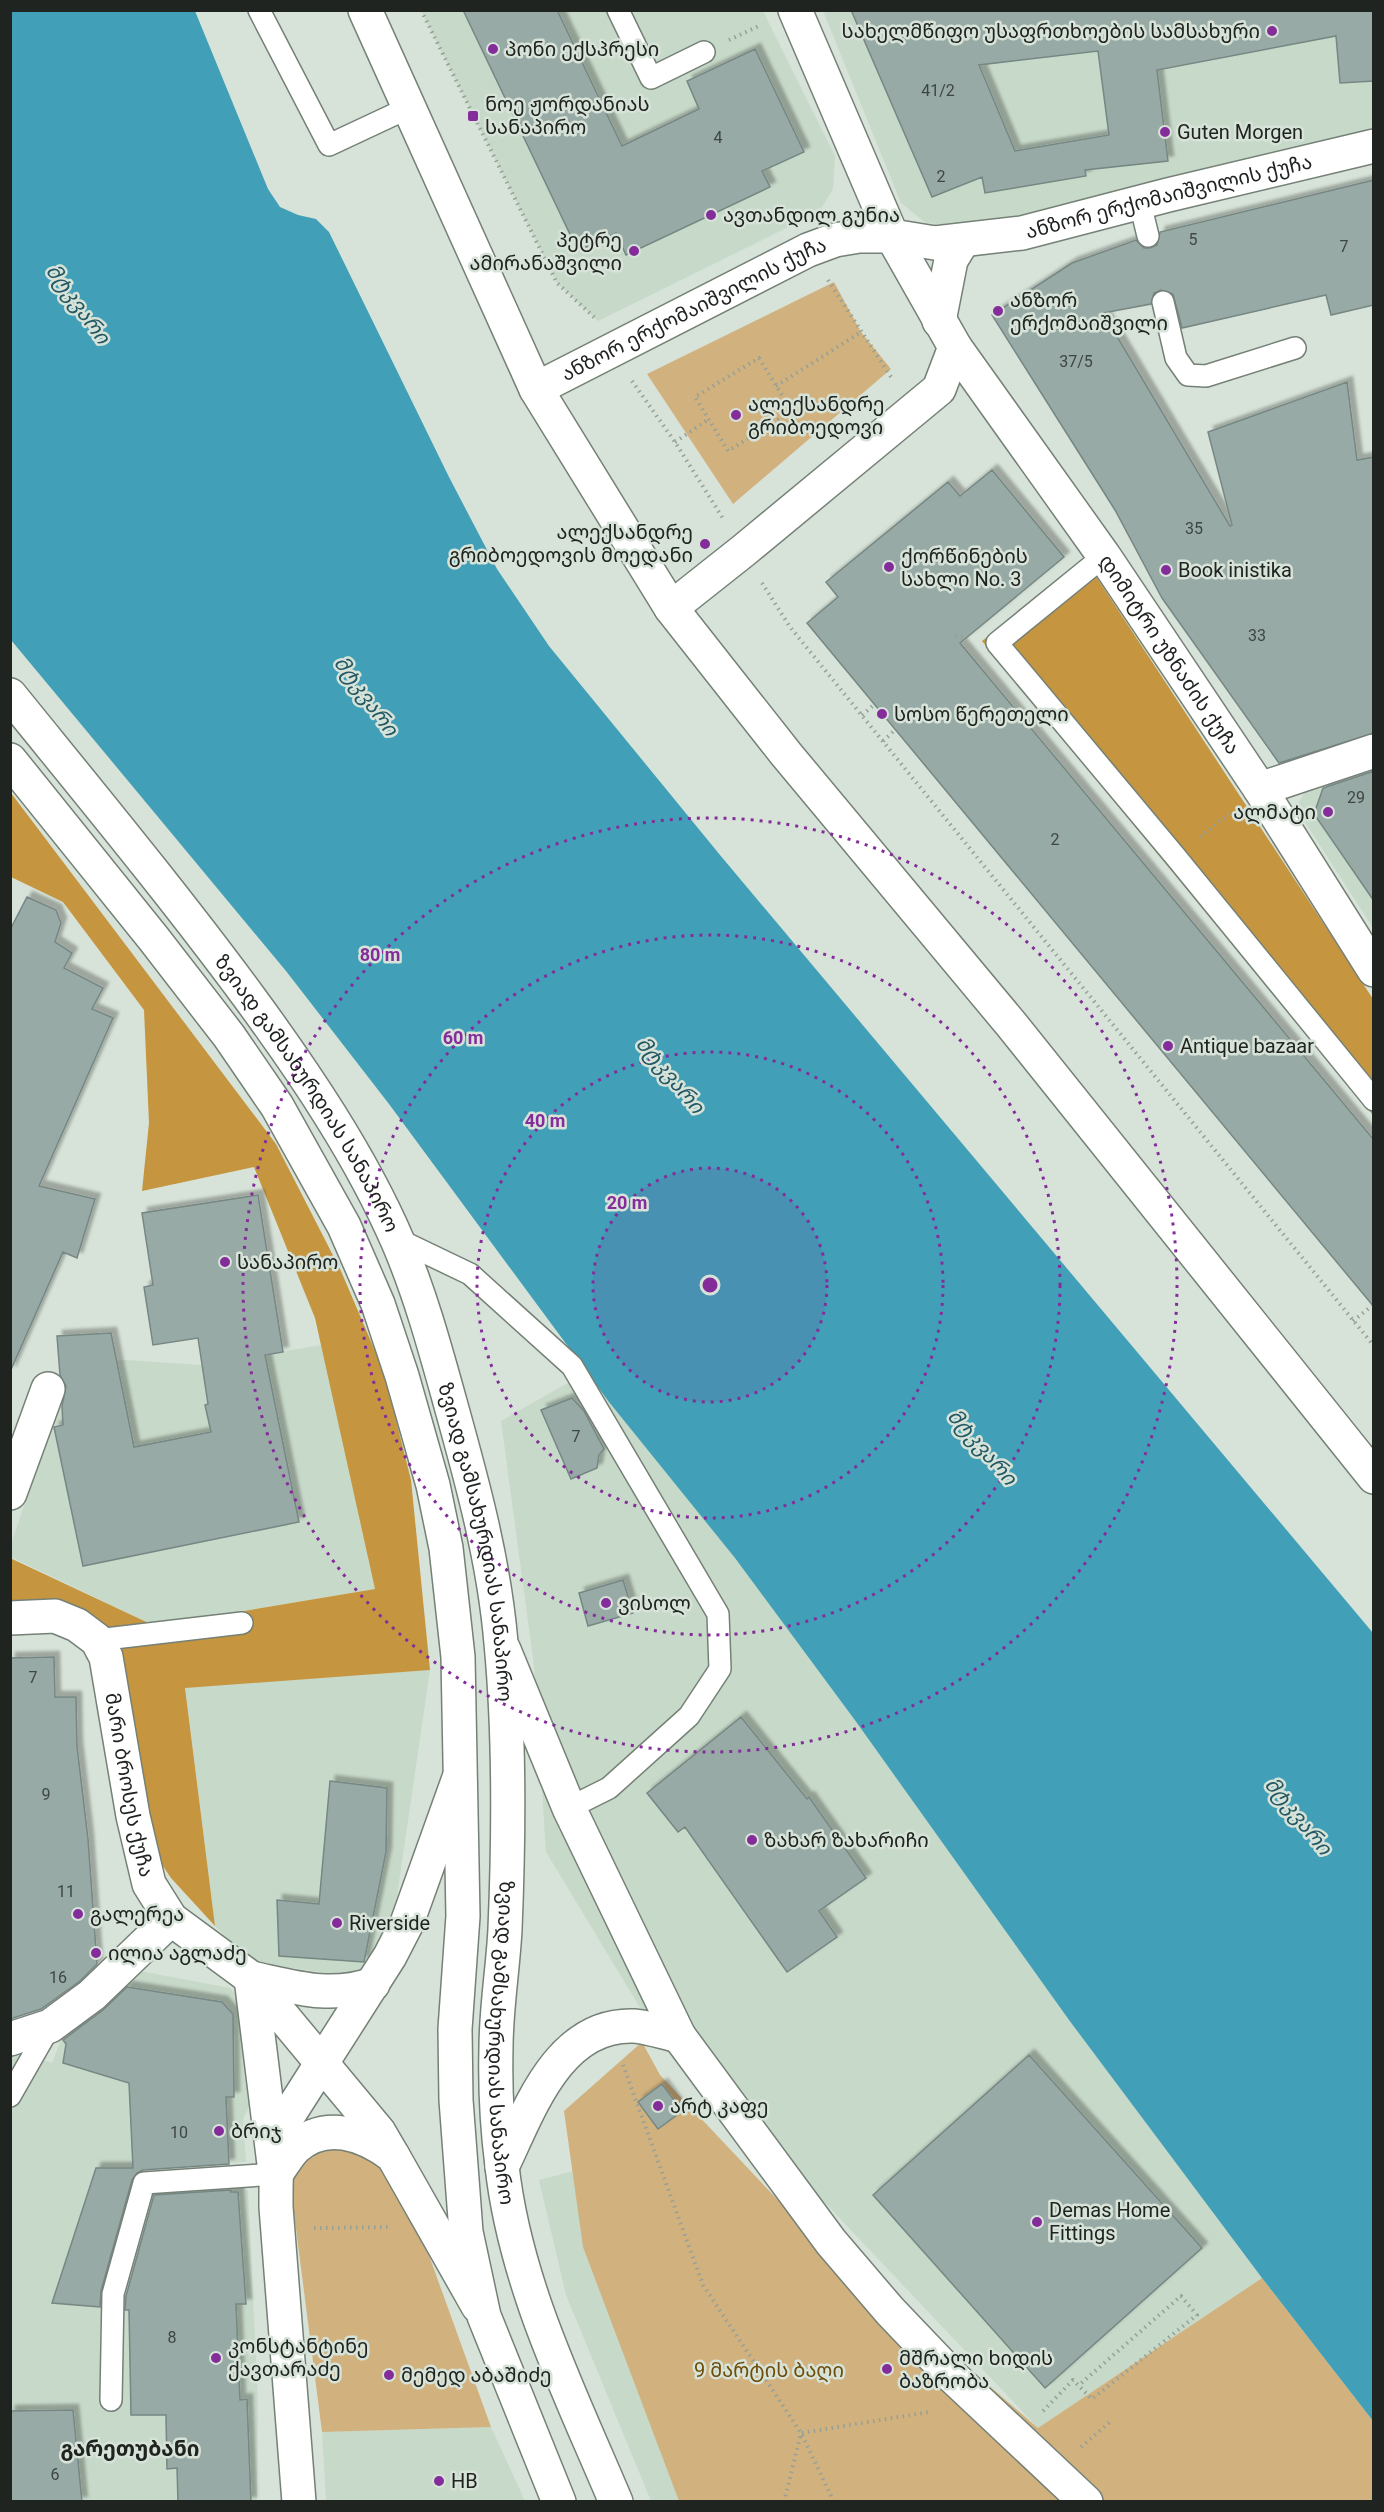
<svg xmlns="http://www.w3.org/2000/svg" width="1384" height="2512" font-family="Roboto,'Noto Sans Georgian',sans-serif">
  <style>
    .built { fill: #c7d9c9 }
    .green { fill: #d1b17e }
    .forest { fill: #c5953f }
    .water { fill: #41a0b7 }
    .building { fill: #98aaa6; stroke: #768784; stroke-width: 1.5; fill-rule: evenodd; filter: url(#shadow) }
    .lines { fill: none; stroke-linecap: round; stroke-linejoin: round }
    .lane-casing { stroke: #758076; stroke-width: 24 }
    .street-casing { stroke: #758076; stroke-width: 36 }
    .secondary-casing { stroke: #758076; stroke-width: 36 }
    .primary-casing { stroke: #758076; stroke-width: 36 }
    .highway-casing { stroke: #758076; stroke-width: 36 }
    .path { stroke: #97a097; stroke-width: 4; stroke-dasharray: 1.5 4.5; stroke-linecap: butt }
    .lane { stroke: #fff; stroke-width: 21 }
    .street { stroke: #fff; stroke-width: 33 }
    .secondary { stroke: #fff; stroke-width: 33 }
    .primary { stroke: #fff; stroke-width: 33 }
    .highway { stroke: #fff; stroke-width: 33 }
    .ring { fill: none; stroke: #842d9a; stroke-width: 3; stroke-dasharray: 3 6 }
    .poi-dot { fill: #842d9a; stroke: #d7e3d8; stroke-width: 2 }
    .labels { text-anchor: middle; stroke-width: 5; stroke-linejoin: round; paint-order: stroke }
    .number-label { font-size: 16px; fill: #3e4642 }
    .poi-label { font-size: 20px; fill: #202420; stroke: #d7e3d8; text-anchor: start }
    .street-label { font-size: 20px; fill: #202420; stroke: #d7e3d8 }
    .park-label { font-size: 20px; fill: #6e4d08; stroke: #d7e3d8 }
    .water-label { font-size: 21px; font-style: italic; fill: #235864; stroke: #d7e3d8 }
    .neighbourhood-label { font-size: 21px; font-weight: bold; fill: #202420; stroke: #d7e3d8 }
    .centre { fill: #842d9a; stroke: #d7e3d8; stroke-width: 3 }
    .ring-label { font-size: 18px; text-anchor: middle; font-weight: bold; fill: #842d9a; stroke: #d7e3d8; stroke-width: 5; stroke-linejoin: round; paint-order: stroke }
  </style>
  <defs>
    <filter id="shadow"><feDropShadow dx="5.5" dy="-5.5" stdDeviation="1.5" flood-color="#0004"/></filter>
  </defs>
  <rect width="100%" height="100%" fill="#d7e3d8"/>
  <path class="built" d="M421 11H763L835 156 833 189 819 212 598 321 557 283Z
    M823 11H1373V136L970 226 926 223 901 203Z
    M1373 765V928L1296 808 1305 791Z
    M322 1345 375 1589 155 1626 11 1557V1544L61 1396 59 1364 126 1360 202 1365Z
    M587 1372 735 1558 857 1723 1069 2020 1262 2278 1038 2428 639 2006 546 1852 534 1666 501 1421Z
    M430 1670 391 1937 361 1978 251 1962 215 1926 185 1687Z
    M124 1968 230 1988 246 2005 250 2105 243 2119 246 2162 133 2169 240 2185 248 2191 258 2403 257 2501H11L10 2049 52 2063 62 2037Z
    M597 2165 738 2501H651L566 2295 539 2180Z
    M491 2427 525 2501H326L322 2432Z"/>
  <path class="green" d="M834 282 861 332 891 369 733 504 647 374Z
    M642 2042 660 2075 791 2214 1038 2428 1262 2278 1373 2421V2501H679L583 2247 564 2111Z
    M347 2149 376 2162 401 2178 491 2427 322 2432 290 2182C301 2149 317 2150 347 2149Z"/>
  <path class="forest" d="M1084 558 1373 999V1115L982 641Z
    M11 793 276 1144 341 1271 384 1372 411 1480 430 1670 185 1688 215 1926 171 1878 150 1847 117 1662 11 1608 10 1558 155 1626 375 1589 315 1318 254 1167 142 1191 149 1123 144 1010 63 902 11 877Z"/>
  <path class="water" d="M10 11H195L268 189 280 207 298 215 316 219 329 232 449 477 497 569 549 646 720 855 1373 1633V2421L1262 2278 1069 2020 857 1723 735 1558 609 1402 389 1104 286 971 11 640Z"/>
  <path class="building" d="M463 10H557L622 146 699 109 687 81 755 49 804 152 762 171 770 187 626 255 616 233 578 251Z
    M851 10H1374V81L1340 83 1336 36 1157 70 1168 161 1085 170 1086 176 985 193 982 177 932 197ZM1098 51 1109 135 1015 151 979 65Z
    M1374 180V305L1331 315 1326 295 1182 328 1173 294 1161 290 1154 293 1151 304 1103 313 1230 526 1232 525 1208 432 1347 382 1357 460 1374 457V733L1279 763 1162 598 1115 510 992 315 1072 263 1136 240 1144 248H1150L1157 245 1160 232Z
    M992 470 1064 557 960 643 1374 1140V1307L807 623 838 597 826 582 948 482 960 496Z
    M1374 771V901L1314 814 1323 788Z
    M27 897 56 910 61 923 55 942 72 953 64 968 103 988 92 1009 113 1018 39 1186 95 1199 77 1258 63 1252 10 1372V930Z
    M258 1195 283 1352 265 1355 299 1522 83 1566 54 1427 63 1425 62 1406 66 1386 60 1375 57 1336 111 1333 134 1447 211 1432 205 1405 208 1404 198 1338 153 1345 144 1287 153 1285 142 1213Z
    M572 1398 584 1411 604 1449 599 1455 597 1468 571 1479 541 1410Z
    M623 1580 633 1613 588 1626 579 1593Z
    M54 1657 55 1697H76L77 1746 88 1839 97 1964 80 1981 41 2009 10 2019V1658Z
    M741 1717 807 1799 809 1797 866 1878 819 1911 837 1937 787 1972 685 1827 678 1832 647 1793Z
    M330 1781 387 1788 386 1852 364 1962 279 1956 277 1900 319 1904Z
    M127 1987 222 2002 233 2014 234 2097H226L229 2164 143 2170 137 2173 132 2180 101 2291 100 2307 52 2303 96 2168H133L129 2083 63 2063 66 2044 63 2040 103 2010Z
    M1029 2055 1202 2248 1045 2388 873 2195Z
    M662 2084 682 2111 658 2129 638 2102Z
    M231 2190V2192H238L246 2304H236L240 2400 247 2399 251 2502H178L177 2468 167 2469 166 2415H131L129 2310H125L126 2296 154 2195Z
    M73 2410 82 2502H10V2411Z"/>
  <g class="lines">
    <defs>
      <path id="lane" d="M259 10 329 145 408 108
        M618 10 651 78 704 52
        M1140 203 1148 236
        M1163 302 1176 358 1188 375 1206 376 1295 348
        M1104 556 997 643 1175 856 1374 1100
        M397 1239 470 1274 572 1366 718 1614 720 1669 689 1716 609 1788 569 1808
        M97 1640 242 1623
        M10 2096 50 2026
        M111 2400 113 2294 144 2183 276 2174"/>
      <g id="street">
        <path d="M795 10 892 236"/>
        <path id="s1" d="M955 347 1104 556 1260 789 1374 970"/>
        <path d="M1260 789 1374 751"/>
        <path d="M10 1493 48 1389"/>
        <path id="s2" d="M10 1618 55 1616 77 1625 97 1640 106 1657 133 1816 149 1884 171 1919 251 1978 379 2132 393 2156"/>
        <path d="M251 1978 274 2164"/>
        <path d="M251 1978C294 1987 330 1999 373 1984"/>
        <path d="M10 2039 50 2026 92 1995 171 1919"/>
      </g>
      <g id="secondary">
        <path d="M939 321 951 260 962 242"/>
        <path id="s3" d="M536 389 808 250 835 240 859 236H892L935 243 1022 233 1168 195 1374 146"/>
        <path d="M671 608 743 551 939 389 955 347 892 236"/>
        <path d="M504 1650 569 1808 679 2036 831 2242 890 2311 953 2377 1086 2502"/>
        <path d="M502 2167C529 2111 558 2023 634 2026 649 2027 665 2033 679 2036"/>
        <path d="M276 2174C282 2166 288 2155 295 2148 325 2120 364 2134 393 2156L478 2306"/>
        <path d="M299 2502 276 2207C276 2175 275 2146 288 2116L390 1956 407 1923 459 1778"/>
      </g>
      <path id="primary" d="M365 10 536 389 671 608 786 754 1011 1024 1374 1477"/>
      <g id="highway">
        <path id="s4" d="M10 695C91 795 173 894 249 997 304 1072 361 1156 398 1242 420 1293 435 1348 450 1402 472 1481 494 1560 501 1643 510 1738 509 1834 505 1929 503 1969 496 2008 496 2048 495 2087 497 2127 502 2166 515 2284 570 2393 616 2502"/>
        <path d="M10 760 154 939 229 1036 277 1106 344 1226 378 1304 402 1376 433 1485 446 1548 458 1657 463 1916 455 2029 456 2100 466 2232 484 2316 559 2502"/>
      </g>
    </defs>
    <use href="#lane" class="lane-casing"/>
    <use href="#street" class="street-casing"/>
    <use href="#secondary" class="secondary-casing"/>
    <use href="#primary" class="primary-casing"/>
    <use href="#highway" class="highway-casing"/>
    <path class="path" d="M421 10 557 283 595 318
      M729 40 761 25
      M828 280 893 380
      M759 358 792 411 728 451 695 397Z
      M632 381 675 442 724 520
      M776 386 861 332
      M675 442 709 419
      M762 583 790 627 1374 1346
      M955 636 966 638
      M862 715 874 705
      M883 741 895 730
      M1200 837 1231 812
      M1353 1321 1373 1305
      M623 2065 703 2285 801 2433 834 2502
      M314 2228 391 2227
      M1043 2411 1073 2380 1092 2399 1197 2315 1181 2296 1078 2386
      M1081 2447 1111 2421
      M784 2502 801 2433 929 2412"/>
    <use href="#lane" class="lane"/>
    <use href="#street" class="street"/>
    <use href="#secondary" class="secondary"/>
    <use href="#primary" class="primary"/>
    <use href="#highway" class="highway"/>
  </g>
  <circle cx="710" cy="1285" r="117" fill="#842d9a" fill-opacity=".12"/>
  <g class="ring">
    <circle cx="710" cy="1285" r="117"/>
    <circle cx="710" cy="1285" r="233"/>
    <circle cx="710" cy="1285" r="350"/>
    <circle cx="710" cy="1285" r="467"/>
  </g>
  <g class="poi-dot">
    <circle cx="1272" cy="31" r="6"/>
    <circle cx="493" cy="49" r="6"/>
    <rect x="467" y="110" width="12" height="12" rx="3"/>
    <circle cx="1165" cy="132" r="6"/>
    <circle cx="711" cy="215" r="6"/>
    <circle cx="634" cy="251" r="6"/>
    <circle cx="998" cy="311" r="6"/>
    <circle cx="736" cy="415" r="6"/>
    <circle cx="705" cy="544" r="6"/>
    <circle cx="889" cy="567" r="6"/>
    <circle cx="1166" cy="570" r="6"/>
    <circle cx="882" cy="714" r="6"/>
    <circle cx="1328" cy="812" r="6"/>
    <circle cx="1168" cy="1046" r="6"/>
    <circle cx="225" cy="1262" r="6"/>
    <circle cx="606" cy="1603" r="6"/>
    <circle cx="752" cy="1840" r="6"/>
    <circle cx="78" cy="1914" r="6"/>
    <circle cx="337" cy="1923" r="6"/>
    <circle cx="96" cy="1953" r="6"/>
    <circle cx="658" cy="2106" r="6"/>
    <circle cx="219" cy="2131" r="6"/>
    <circle cx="1037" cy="2222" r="6"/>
    <circle cx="216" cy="2358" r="6"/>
    <circle cx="887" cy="2369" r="6"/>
    <circle cx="389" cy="2375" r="6"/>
    <circle cx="439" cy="2481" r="6"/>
  </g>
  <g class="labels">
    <g class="number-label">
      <text x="938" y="96">41/2</text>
      <text x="718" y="143">4</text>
      <text x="941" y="182">2</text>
      <text x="1193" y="245">5</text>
      <text x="1344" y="252">7</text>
      <text x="1076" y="367">37/5</text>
      <text x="1194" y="534">35</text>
      <text x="1257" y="641">33</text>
      <text x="1356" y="803">29</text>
      <text x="1055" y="845">2</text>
      <text x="576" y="1442">7</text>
      <text x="33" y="1683">7</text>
      <text x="46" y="1800">9</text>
      <text x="66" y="1897">11</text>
      <text x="58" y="1983">16</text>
      <text x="179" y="2138">10</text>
      <text x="172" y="2343">8</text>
      <text x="55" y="2480">6</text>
    </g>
    <g class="poi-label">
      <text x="1260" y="38" text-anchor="end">სახელმწიფო უსაფრთხოების სამსახური</text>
      <text x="505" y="56">პონი ექსპრესი</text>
      <text x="485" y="111">ნოე ჟორდანიას<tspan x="485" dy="23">სანაპირო</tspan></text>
      <text x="1177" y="139">Guten Morgen</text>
      <text x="723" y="222">ავთანდილ გუნია</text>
      <text x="622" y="247" text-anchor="end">პეტრე<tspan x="622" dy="23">ამირანაშვილი</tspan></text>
      <text x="1010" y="307">ანზორ<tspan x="1010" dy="23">ერქომაიშვილი</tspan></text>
      <text x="748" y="411">ალექსანდრე<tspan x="748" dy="23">გრიბოედოვი</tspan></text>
      <text x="693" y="539" text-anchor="end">ალექსანდრე<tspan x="693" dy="23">გრიბოედოვის მოედანი</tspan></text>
      <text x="901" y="563">ქორწინების<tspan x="901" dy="23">სახლი No. 3</tspan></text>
      <text x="1178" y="577">Book inistika</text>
      <text x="894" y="721">სოსო წერეთელი</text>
      <text x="1316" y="819" text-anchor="end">ალმატი</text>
      <text x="1180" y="1053">Antique bazaar</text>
      <text x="237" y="1269">სანაპირო</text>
      <text x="618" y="1610">ვისოლ</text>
      <text x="764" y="1847">ზახარ ზახარიჩი</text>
      <text x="90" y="1921">გალერეა</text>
      <text x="349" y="1930">Riverside</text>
      <text x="108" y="1960">ილია აგლაძე</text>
      <text x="670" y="2113">არტ კაფე</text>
      <text x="231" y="2138">ბრიჯ</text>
      <text x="1049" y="2217">Demas Home<tspan x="1049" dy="23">Fittings</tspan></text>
      <text x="228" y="2353">კონსტანტინე<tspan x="228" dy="23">ქავთარაძე</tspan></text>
      <text x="899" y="2365">მშრალი ხიდის<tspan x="899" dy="23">ბაზრობა</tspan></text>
      <text x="401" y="2382">მემედ აბაშიძე</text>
      <text x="451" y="2488">HB</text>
    </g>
    <g class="street-label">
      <text dy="7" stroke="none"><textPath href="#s3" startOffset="674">ანზორ ერქომაიშვილის ქუჩა</textPath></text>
      <text dy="7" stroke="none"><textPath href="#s3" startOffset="177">ანზორ ერქომაიშვილის ქუჩა</textPath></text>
      <text dy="7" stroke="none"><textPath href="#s1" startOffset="375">დიმიტრი უზნაძის ქუჩა</textPath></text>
      <text dy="7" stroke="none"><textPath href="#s4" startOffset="498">ზვიად გამსახურდიას სანაპირო</textPath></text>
      <text dy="7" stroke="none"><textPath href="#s4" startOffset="984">ზვიად გამსახურდიას სანაპირო</textPath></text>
      <text dy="7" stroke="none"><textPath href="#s2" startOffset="243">მარი ბროსეს ქუჩა</textPath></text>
      <text dy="7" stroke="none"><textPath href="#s4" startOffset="1488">ზვიად გამსახურდიას სანაპირო</textPath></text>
    </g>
    <g class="park-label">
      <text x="769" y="2377">9 მარტის ბაღი</text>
    </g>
    <g class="water-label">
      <text transform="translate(78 304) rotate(54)" y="7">მტკვარი</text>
      <text transform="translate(366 696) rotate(54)" y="7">მტკვარი</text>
      <text transform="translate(670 1075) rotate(50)" y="7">მტკვარი</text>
      <text transform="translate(982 1447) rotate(49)" y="7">მტკვარი</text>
      <text transform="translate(1298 1816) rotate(51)" y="7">მტკვარი</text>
    </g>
    <g class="neighbourhood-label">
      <text x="130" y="2456">გარეთუბანი</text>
    </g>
  </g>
  <circle cx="710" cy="1285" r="9" class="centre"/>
  <g class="ring-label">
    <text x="380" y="961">80 m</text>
    <text x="463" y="1044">60 m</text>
    <text x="545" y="1127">40 m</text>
    <text x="627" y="1209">20 m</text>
  </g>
  <rect width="1384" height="2512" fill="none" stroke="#202420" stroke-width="24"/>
</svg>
